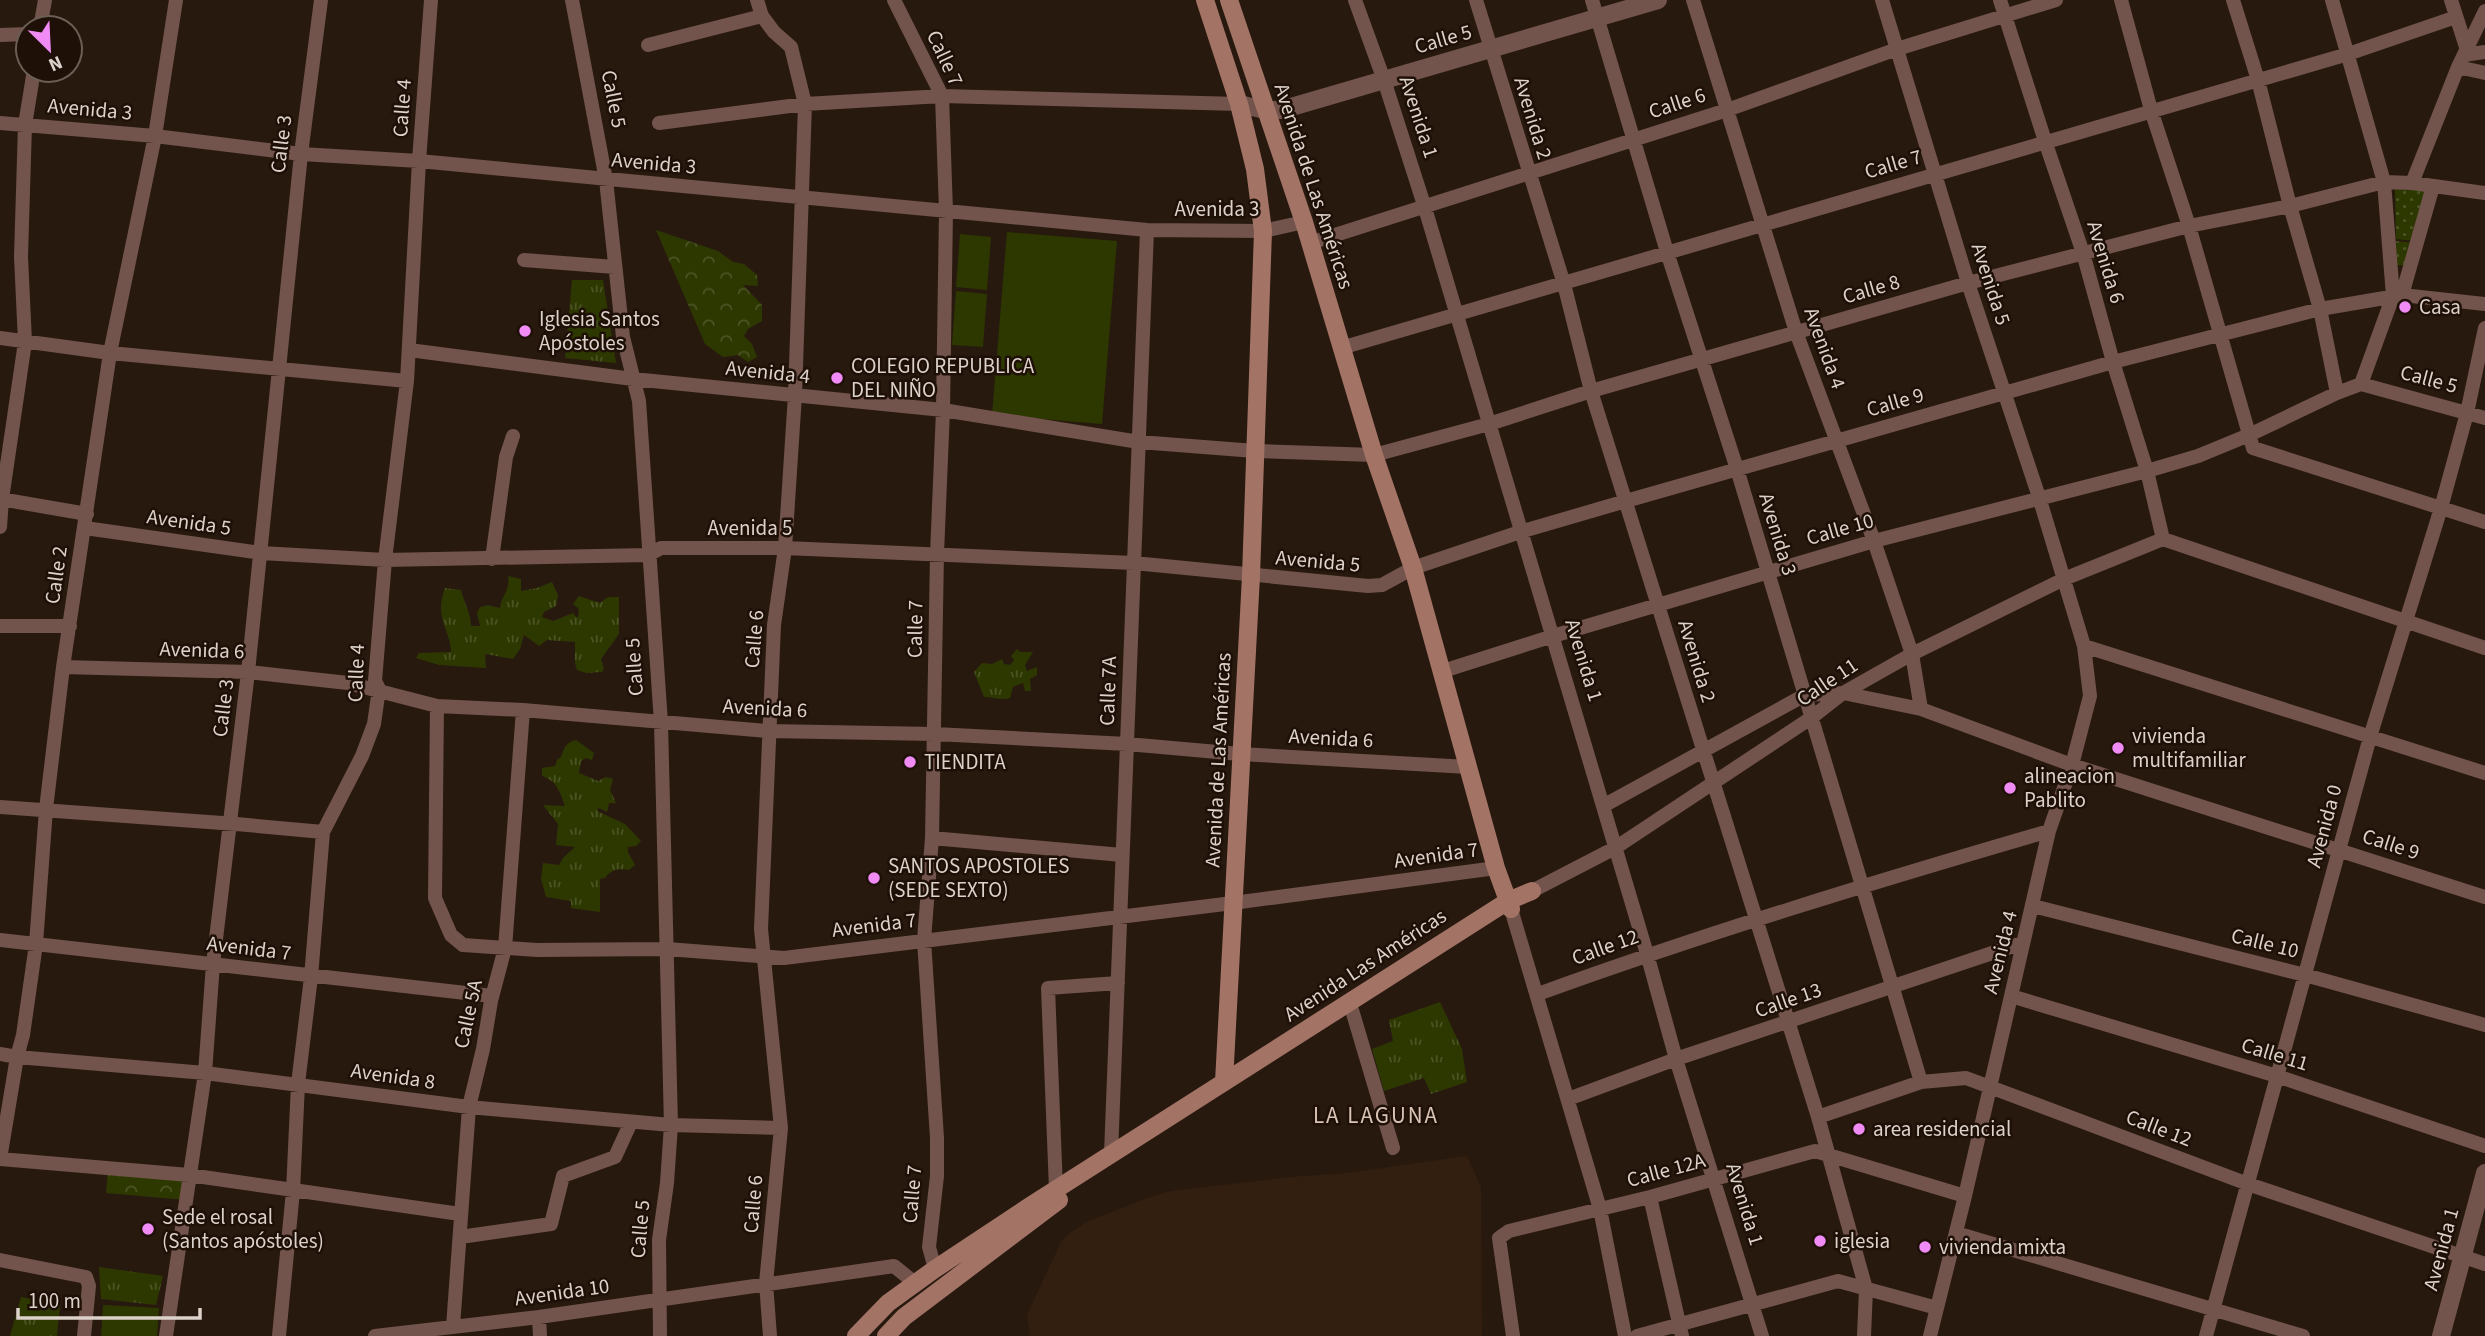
<svg xmlns="http://www.w3.org/2000/svg" width="2485" height="1336" font-family="'Source Sans 3',sans-serif">
  <style>
    .built { fill: #331f10 }
    .grass { fill: url(#grass-dots) }
    .forest { fill: url(#forest-crowns) }
    .park { fill: url(#park-tufts) }
    .pitch { fill: #2d3801 }
    .lines { fill: none; stroke-linecap: round; stroke-linejoin: round }
    .minor { stroke: #72544c; stroke-width: 14 }
    .tertiary { stroke: #72544c; stroke-width: 18 }
    .secondary { stroke: #a37366; stroke-width: 18 }
    .poi-dot { fill: #f08bf5; stroke: #1e1006; stroke-width: 2.5 }
    .labels { text-anchor: middle; stroke-width: 5; stroke-linejoin: round; paint-order: stroke }
    .street-label { font-size: 21px; fill: #dcd2cb; stroke: #1e1006 }
    .poi-label { font-size: 21px; fill: #dcd2cb; stroke: #1e1006; text-anchor: start }
    .neighbourhood-label { font-size: 23px; letter-spacing: 2px; fill: #d8c3b5; stroke: #1e1006 }
  </style>
  <defs>
    <pattern id="grass-dots" width="8" height="8" patternUnits="userSpaceOnUse" patternTransform="scale(1.75)"><rect width="8" height="8" fill="#2d3801"/><path d="M2 2h.1M6 6h.1" fill="none" stroke="#4b5425" stroke-width="1.8" stroke-linecap="round"/></pattern>
    <pattern id="forest-crowns" width="20" height="18" patternUnits="userSpaceOnUse" patternTransform="scale(1.75)"><rect width="20" height="18" fill="#2d3801"/><path d="M2 6a3 3 0 1 1 6 0M12 15a3 3 0 1 1 6 0" fill="none" stroke="#4b5425"/></pattern>
    <pattern id="park-tufts" width="24" height="20" patternUnits="userSpaceOnUse" patternTransform="scale(1.75)"><rect width="24" height="20" fill="#2d3801"/><path d="M3 7l-1-3M5 7V3M7 7l1-3M15 17l-1-3M17 17v-4M19 17l1-3" fill="none" stroke="#4b5425"/></pattern>
  </defs>
  <rect width="100%" height="100%" fill="#28190f"/>
  <path class="built" d="M1467 1156 1481 1187 1482 1336H1030L1027 1315 1061 1242 1067 1235 1086 1222 1153 1196 1171 1191 1301 1176 1340 1174Z"/>
  <path class="grass" d="M2395 189 2433 191 2416 241 2396 239Z
    M2396 241 2416 243 2409 266 2397 265Z"/>
  <path class="forest" d="M656 230 718 251 733 262 744 264 757 275 758 286 743 285 762 305V321L748 329 744 336 752 344 757 357 748 362 738 355 723 357 705 344Z
    M108 1170 188 1177 186 1200 106 1193Z"/>
  <path class="park" d="M572 280H603L616 363 565 358Z
    M508 576 521 579V591L537 588 552 582 558 595 556 606 544 612 542 617 553 621 573 613 577 618 579 614 578 608 573 604 579 596 600 603 608 597H619V634L601 659 604 669 602 672 586 673 577 670 575 663V642L547 640 539 646 524 635 520 649 513 659 485 654 486 668 439 665 416 658 419 653 451 652C451 635 440 623 441 606 441 600 443 594 445 588L461 590C464 603 471 613 471 626H480L477 613 480 607 488 605 500 608C501 596 511 590 508 576Z
    M1017 649 1020 652H1033L1025 665 1027 671 1037 667V675L1030 679 1031 691H1025L1023 683 1013 687 1010 698C1002 701 993 697 984 697L974 672 982 663 992 664 1002 659 1004 664 1010 665 1014 660 1011 656Z
    M576 740 594 753 592 760 586 758 581 761 579 773 598 781 606 777 613 779 610 790 616 803H609L607 812 599 808 597 811 625 824 641 841 636 846 628 847V852L635 865 629 870C619 868 611 869 605 878L600 879V912L571 908V901L546 897 541 879 543 863 559 865 563 858 575 847 556 845 558 824 543 805 565 806C560 792 557 781 542 776V768L555 766 557 760 561 757C564 748 566 742 576 740Z
    M1440 1002 1462 1049 1467 1082 1431 1094 1424 1078 1384 1091 1372 1049 1393 1041 1389 1020Z
    M99 1267 163 1276 156 1305 101 1299Z
    M21 1297 60 1305 57 1336H10Z"/>
  <path class="pitch" d="M1007 232 1117 241 1102 424 992 415Z
    M960 234 991 237 987 290 956 287Z
    M956 291 987 294 983 347 952 345Z
    M103 1305 159 1308 157 1336H101Z"/>
  <g class="lines">
    <path class="minor" d="M572 0 606 180 623 337 639 401 661 723 671 1125 667 1183 659 1240 660 1336
      M757 0 762 16 774 32 791 47 805 104 795 395 785 548 774 625 761 929 781 1128 766 1283 770 1336
      M894 0 942 96 946 211 943 410 937 554 932 838 924 940 937 1138V1176L929 1247 935 1269
      M1355 0 1384 80 1425 208 1647 954 1676 1059 1762 1336
      M1476 0 1564 284 1591 391 1818 1117 1866 1289 1864 1336
      M1592 0 1667 252 1737 469 1921 1082
      M1693 0 1796 332 1874 541 1912 654 1921 709
      M1882 0 1968 283 2039 497 2084 646 2090 696 2072 765 2049 831 1965 1196 1930 1336
      M2000 0 2045 141 2083 253 2113 362 2147 471 2163 539
      M2121 0 2151 110 2189 226 2253 448 2485 522
      M2233 0 2258 80 2290 206 2320 309 2337 393
      M2332 0 2384 182 2393 296 2361 384
      M2451 0 2467 50
      M40 28 45 0
      M0 35 28 34
      M648 45 762 16
      M2464 55 2485 52
      M2458 67 2485 73
      M0 123 155 136 301 154 419 161 1147 230 1263 231 1304 222
      M659 123 805 104 942 96 1239 104
      M2412 183 2458 67 2485 11
      M1310 243 1727 110 1897 49 2056 0
      M524 260 615 267
      M2402 295 2433 186
      M0 338 110 353 407 381
      M1341 348 2348 54 2456 17
      M409 350 633 379 943 410 1139 442 1255 451 1374 455 1489 424 1591 391 1968 283 2189 226 2290 206 2384 182 2412 183 2485 193
      M2361 384 2485 418
      M0 499 87 514
      M0 527 2 499 25 342 21 257 25 125 34 70
      M85 528 261 553 385 560 648 555 661 548H785L1134 563 1368 586 1382 585 1413 568 1520 532 1626 501 2113 362 2320 309 2402 295 2485 304
      M2163 539 2485 648
      M492 559 506 457 513 436
      M0 626H70
      M2084 646 2485 773
      M63 667 248 672 348 683 437 706 523 710 768 731 935 734 1127 744 1240 754 1468 767
      M1443 671 1553 636 1874 541 2147 471 2198 456 2249 435 2337 393 2361 384
      M437 706 435 898 451 935 463 945 537 950 667 949 784 958 1233 903 1496 868
      M1603 806 1805 695 1843 693 1921 709 2072 765 2485 897
      M0 807 236 824 323 832
      M932 838 1122 855
      M1532 891 1615 848 1811 718 1843 693 1912 654 2064 579 2163 539
      M2033 906 2305 975 2485 1025
      M1511 909 1600 1209 1625 1336
      M0 940 492 996
      M1538 994C1706 933 1877 881 2049 831
      M2011 996 2277 1076 2485 1146
      M1352 1010 1393 1148
      M0 1054 17 1057 205 1073 469 1107 671 1125 781 1128
      M1568 1099 1676 1059 2022 943
      M1818 1117 1921 1082 1966 1078 2248 1184 2485 1264
      M1111 1154 1147 230
      M0 1159 17 1057 23 1035 36 944 46 809 63 667 110 353 155 136 176 0
      M0 1159 189 1175 460 1214
      M1056 1189 1048 988 1118 983
      M1650 1197 1682 1336
      M1956 1233 2303 1336
      M460 1237 551 1224 563 1176 615 1157 631 1122
      M0 1260 86 1277 89 1286 84 1336
      M539 1317 540 1336
      M453 1327 469 1107 483 1049 491 1001 505 948 523 710
      M166 1336 205 1073 213 964 248 672 301 154 321 0
      M279 1336 293 1191 298 1084 311 977 323 832 362 756 374 724 379 689 375 681 385 560 407 381 419 161 431 0
      M375 1336 539 1317 894 1266 915 1283
      M1513 1336 1499 1238 1509 1231 1650 1197 1815 1151 1965 1196
      M1637 1336 1838 1281 1937 1308
      M2206 1336 2370 737 2441 508 2467 413 2485 328"/>
    <path class="tertiary" d="M1239 104 1265 110H1281L1658 0
      M2441 1336 2485 1173"/>
    <path class="secondary" d="M1205 0 1239 104 1255 169 1263 231 1251 576 1224 1082
      M1229 0 1304 222 1374 455 1413 568 1496 868 1511 909
      M856 1336 888 1303 935 1269 1030 1206 1508 901 1532 891
      M886 1336 904 1317 1059 1200"/>
  </g>
  <g class="poi-dot">
    <circle cx="2405" cy="307" r="7"/>
    <circle cx="525" cy="331" r="7"/>
    <circle cx="837" cy="378" r="7"/>
    <circle cx="2118" cy="748" r="7"/>
    <circle cx="910" cy="762" r="7"/>
    <circle cx="2010" cy="788" r="7"/>
    <circle cx="874" cy="878" r="7"/>
    <circle cx="1859" cy="1129" r="7"/>
    <circle cx="148" cy="1229" r="7"/>
    <circle cx="1820" cy="1241" r="7"/>
    <circle cx="1925" cy="1247" r="7"/>
  </g>
  <g class="labels">
    <g class="street-label">
      <text transform="translate(1443 39) rotate(-16)" y="7">Calle 5</text>
      <text transform="translate(945 58) rotate(65)" y="7">Calle 7</text>
      <text transform="translate(614 99) rotate(79)" y="7">Calle 5</text>
      <text transform="translate(1677 103) rotate(-18)" y="7">Calle 6</text>
      <text transform="translate(402 108) rotate(-86)" y="7">Calle 4</text>
      <text transform="translate(90 109) rotate(5)" y="7">Avenida 3</text>
      <text transform="translate(1419 117) rotate(72)" y="7">Avenida 1</text>
      <text transform="translate(1533 118) rotate(73)" y="7">Avenida 2</text>
      <text transform="translate(281 144) rotate(-83)" y="7">Calle 3</text>
      <text transform="translate(654 163) rotate(5)" y="7">Avenida 3</text>
      <text transform="translate(1893 164) rotate(-16)" y="7">Calle 7</text>
      <text transform="translate(1314 186) rotate(72)" y="7">Avenida de Las Américas</text>
      <text x="1217" y="216">Avenida 3</text>
      <text transform="translate(2106 262) rotate(73)" y="7">Avenida 6</text>
      <text transform="translate(1991 284) rotate(72)" y="7">Avenida 5</text>
      <text transform="translate(1871 289) rotate(-16)" y="7">Calle 8</text>
      <text transform="translate(1825 348) rotate(70)" y="7">Avenida 4</text>
      <text transform="translate(768 372) rotate(6)" y="7">Avenida 4</text>
      <text transform="translate(2429 379) rotate(15)" y="7">Calle 5</text>
      <text transform="translate(1895 402) rotate(-16)" y="7">Calle 9</text>
      <text transform="translate(189 522) rotate(8)" y="7">Avenida 5</text>
      <text x="750" y="535">Avenida 5</text>
      <text transform="translate(1840 529) rotate(-16)" y="7">Calle 10</text>
      <text transform="translate(1778 534) rotate(73)" y="7">Avenida 3</text>
      <text transform="translate(1318 561) rotate(5)" y="7">Avenida 5</text>
      <text transform="translate(56 575) rotate(-82)" y="7">Calle 2</text>
      <text transform="translate(915 629) rotate(-89)" y="7">Calle 7</text>
      <text transform="translate(754 639) rotate(-85)" y="7">Calle 6</text>
      <text transform="translate(202 650) rotate(2)" y="7">Avenida 6</text>
      <text transform="translate(1584 660) rotate(73)" y="7">Avenida 1</text>
      <text transform="translate(1697 661) rotate(73)" y="7">Avenida 2</text>
      <text transform="translate(634 667) rotate(-94)" y="7">Calle 5</text>
      <text transform="translate(356 673) rotate(-88)" y="7">Calle 4</text>
      <text transform="translate(1827 682) rotate(-34)" y="7">Calle 11</text>
      <text transform="translate(1108 691) rotate(-88)" y="7">Calle 7A</text>
      <text transform="translate(223 708) rotate(-83)" y="7">Calle 3</text>
      <text transform="translate(765 708) rotate(3)" y="7">Avenida 6</text>
      <text transform="translate(1331 738) rotate(3)" y="7">Avenida 6</text>
      <text transform="translate(1218 760) rotate(-87)" y="7">Avenida de Las Américas</text>
      <text transform="translate(2324 826) rotate(-75)" y="7">Avenida 0</text>
      <text transform="translate(2391 844) rotate(18)" y="7">Calle 9</text>
      <text transform="translate(1436 855) rotate(-8)" y="7">Avenida 7</text>
      <text transform="translate(874 925) rotate(-7)" y="7">Avenida 7</text>
      <text transform="translate(2265 943) rotate(14)" y="7">Calle 10</text>
      <text transform="translate(1605 947) rotate(-20)" y="7">Calle 12</text>
      <text transform="translate(249 948) rotate(7)" y="7">Avenida 7</text>
      <text transform="translate(2000 952) rotate(-76)" y="7">Avenida 4</text>
      <text transform="translate(1365 965) rotate(-33)" y="7">Avenida Las Américas</text>
      <text transform="translate(1788 1000) rotate(-19)" y="7">Calle 13</text>
      <text transform="translate(468 1014) rotate(-78)" y="7">Calle 5A</text>
      <text transform="translate(2275 1054) rotate(17)" y="7">Calle 11</text>
      <text transform="translate(393 1076) rotate(8)" y="7">Avenida 8</text>
      <text transform="translate(2159 1128) rotate(21)" y="7">Calle 12</text>
      <text transform="translate(1666 1170) rotate(-15)" y="7">Calle 12A</text>
      <text transform="translate(912 1194) rotate(-85)" y="7">Calle 7</text>
      <text transform="translate(753 1204) rotate(-85)" y="7">Calle 6</text>
      <text transform="translate(1745 1204) rotate(73)" y="7">Avenida 1</text>
      <text transform="translate(640 1229) rotate(-85)" y="7">Calle 5</text>
      <text transform="translate(2441 1249) rotate(-75)" y="7">Avenida 1</text>
      <text transform="translate(562 1292) rotate(-8)" y="7">Avenida 10</text>
    </g>
    <g class="poi-label">
      <text x="2419" y="314">Casa</text>
      <text x="539" y="326">Iglesia Santos<tspan x="539" dy="24">Apóstoles</tspan></text>
      <text x="851" y="373">COLEGIO REPUBLICA<tspan x="851" dy="24">DEL NIÑO</tspan></text>
      <text x="2132" y="743">vivienda<tspan x="2132" dy="24">multifamiliar</tspan></text>
      <text x="924" y="769">TIENDITA</text>
      <text x="2024" y="783">alineacion<tspan x="2024" dy="24">Pablito</tspan></text>
      <text x="888" y="873">SANTOS APOSTOLES<tspan x="888" dy="24">(SEDE SEXTO)</tspan></text>
      <text x="1873" y="1136">area residencial</text>
      <text x="162" y="1224">Sede el rosal<tspan x="162" dy="24">(Santos apóstoles)</tspan></text>
      <text x="1834" y="1248">iglesia</text>
      <text x="1939" y="1254">vivienda mixta</text>
    </g>
    <g class="neighbourhood-label">
      <text x="1376" y="1123">LA LAGUNA</text>
    </g>
  </g>
  <g transform="translate(49 49) rotate(156)"><circle r="33" fill="#1e1006" stroke="#6a5e55" stroke-width="2"/>
  <path d="M0-5L12 26L0 18L-12 26Z" fill="#f08bf5"/>
  <text y="-10" font-size="19" font-weight="bold" text-anchor="middle" fill="#dcd2cb">N</text>
  </g>
  <path d="M18 1308v10h182v-10" fill="none" stroke="#dcd2cb" stroke-width="3.5"/>
  <text x="28" y="1308" font-size="21" fill="#dcd2cb" stroke="#1e1006" stroke-width="5" paint-order="stroke">100 m</text>
</svg>
